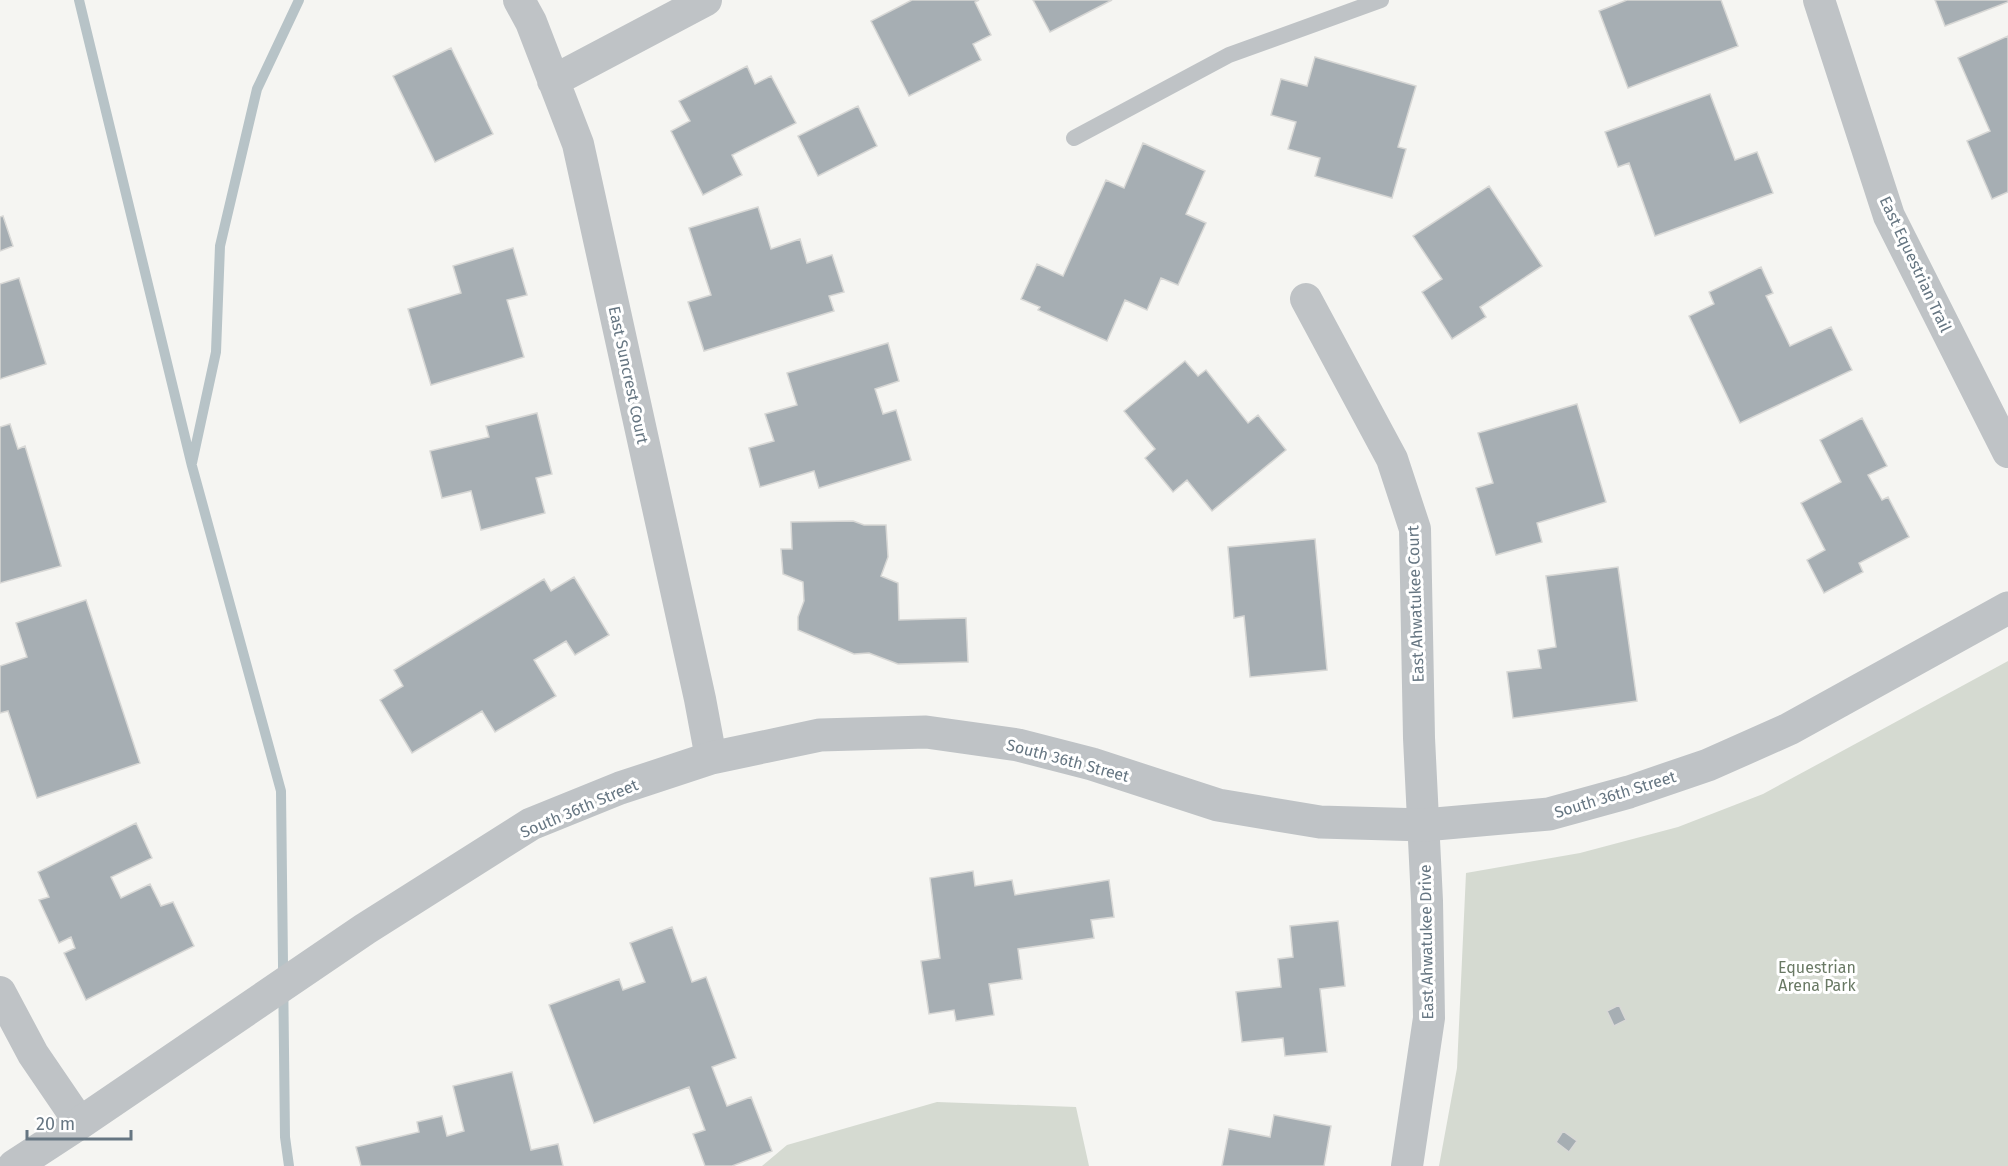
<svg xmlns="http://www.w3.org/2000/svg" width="2008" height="1166" font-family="'Fira Sans',sans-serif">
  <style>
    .green { fill: #d5dad1 }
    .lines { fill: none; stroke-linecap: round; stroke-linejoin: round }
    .stream { stroke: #b7c3c7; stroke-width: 10 }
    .building { fill: #a6aeb3; stroke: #d7d7d5; stroke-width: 1.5 }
    .service { stroke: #bfc3c6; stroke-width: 16 }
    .minor { stroke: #bfc3c6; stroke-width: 32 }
    .tertiary { stroke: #bfc3c6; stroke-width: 33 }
    .labels { text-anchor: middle; stroke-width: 6; stroke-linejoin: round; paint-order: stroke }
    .street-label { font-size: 16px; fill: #667682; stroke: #fff }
    .park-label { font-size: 16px; fill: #697964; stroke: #fff }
  </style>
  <rect width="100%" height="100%" fill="#f5f5f2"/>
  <path class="green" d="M2008 661V1166H1439L1457 1068 1466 873 1580 853 1678 827 1763 794Z
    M937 1102 1076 1107 1089 1166H762L787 1145Z"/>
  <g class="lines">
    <path class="stream" d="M79 0 192 466 281 791 285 1137 289 1166
      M192 463 216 352 220 246 257 89 299 0"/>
  </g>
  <path class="building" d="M912 0H979L975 2 991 35 973 44 981 60 909 96 871 21Z
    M1033 0H1112L1050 32Z
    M1627 0H1721L1738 46 1628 88 1599 11Z
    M1935 0H2008V2L1945 26Z
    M2008 36V192L1992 199 1967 141 1990 131 1958 58Z
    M451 48 493 134 435 162 393 76Z
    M1315 57 1416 86 1398 147 1406 149 1392 198 1315 176 1320 158 1288 149 1296 122 1271 115 1281 79 1307 86Z
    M747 66 755 84 771 76 796 123 732 155 742 175 703 195 671 131 690 121 679 101Z
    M1710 94 1735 160 1757 152 1773 193 1655 236 1629 163 1618 167 1605 132Z
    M858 106 877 146 818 176 798 136Z
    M1143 143 1205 171 1186 214 1206 223 1178 285 1161 278 1147 310 1125 300 1107 341 1038 310 1040 307 1021 299 1037 264 1063 276 1106 180 1124 188Z
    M1489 186 1542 266 1480 307 1486 317 1452 339 1422 292 1442 279 1413 236Z
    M758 207 771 249 800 239 807 263 832 255 844 292 829 296 834 311 704 351 688 302 711 295 689 228Z
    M3 216 13 246 0 251V217Z
    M513 248 527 295 507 300 524 357 431 385 408 309 461 293 453 266Z
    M1761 267 1773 293 1766 296 1790 346 1831 327 1852 370 1740 423 1689 316 1714 304 1709 292Z
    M19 278 46 364 0 379V284Z
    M888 343 899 381 875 389 883 414 896 410 911 460 819 488 814 471 760 487 749 448 774 441 765 414 797 405 787 373Z
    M1185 361 1198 376 1206 370 1248 423 1258 415 1286 450 1212 511 1187 480 1173 492 1145 458 1155 449 1124 411Z
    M1577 404 1606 502 1537 523 1542 542 1496 555 1476 488 1493 483 1478 433Z
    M537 413 552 474 536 478 545 513 481 530 471 491 442 498 430 451 489 437 486 426Z
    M1862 418 1887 466 1868 475 1882 500 1888 497 1909 537 1859 563 1863 572 1824 593 1807 560 1825 550 1801 503 1841 482 1820 440Z
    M10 424 18 449 25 446 61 566 0 583V427Z
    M853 521 864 525H886L888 557 881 576 898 583 899 620 966 618 968 662 898 664 869 653 854 654 798 630V617L804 601 803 582 783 574 781 549H792L791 522Z
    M1315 539 1327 670 1250 677 1244 616 1234 618 1228 547Z
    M1618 567 1637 701 1513 718 1507 672 1541 668 1538 650 1556 647 1546 576Z
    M574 577 609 635 575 655 566 641 534 660 556 696 495 732 482 711 412 753 380 700 403 686 394 670 544 579 551 591Z
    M86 600 140 763 37 798 8 711 0 713V666L27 657 16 623Z
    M136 823 152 858 111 877 121 898 150 884 161 906 173 902 194 946 86 1000 64 953 75 948 71 937 59 943 39 900 49 897 38 872Z
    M973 871 975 886 1012 880 1015 895 1109 880 1114 917 1091 920 1094 938 1018 949 1022 979 989 984 994 1015 956 1021 954 1010 929 1014 921 961 940 958 930 878Z
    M1338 921 1345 986 1320 989 1327 1052 1285 1056 1283 1038 1242 1042 1236 992 1281 987 1278 959 1293 957 1290 926Z
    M672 927 692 982 706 977 736 1058 712 1067 727 1106 751 1097 772 1151 732 1166H705L693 1134 705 1130 689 1087 594 1123 549 1005 619 979 623 990 645 982 630 943Z
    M1619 1005 1626 1020 1614 1026 1607 1011Z
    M512 1072 531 1150 558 1144 563 1166H361L356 1147 419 1132 417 1122 442 1116 447 1136 464 1131 453 1086Z
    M1274 1115 1331 1126 1324 1166H1222L1229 1129 1270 1137Z
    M1563 1131 1577 1141 1569 1152 1556 1142Z"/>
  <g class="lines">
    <path class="service" d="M1074 138 1229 55 1381 0"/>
    <path class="minor" d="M519 0 531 22 578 144 700 699 711 758
      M1819 0 1889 216 2008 452
      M553 81 706 0
      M1306 299 1392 459 1415 529 1419 738 1427 901 1429 1018 1407 1166
      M0 992 33 1054 80 1123"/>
    <path class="tertiary" d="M14 1166 80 1123 365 929 531 824 620 788 711 758 820 735 926 732 1018 745 1092 764 1218 805 1320 822 1424 825 1549 814 1629 792 1708 765 1789 729 2008 608"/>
  </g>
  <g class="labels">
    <g class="street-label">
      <text transform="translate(1916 264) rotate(65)" y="6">East Equestrian Trail</text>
      <text transform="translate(629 375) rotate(78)" y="6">East Suncrest Court</text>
      <text transform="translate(1415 604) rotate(-92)" y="6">East Ahwatukee Court</text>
      <text transform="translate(1068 760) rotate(15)" y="6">South 36th Street</text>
      <text transform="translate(1615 794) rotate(-17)" y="6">South 36th Street</text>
      <text transform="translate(579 808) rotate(-23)" y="6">South 36th Street</text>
      <text transform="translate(1426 942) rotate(-91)" y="6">East Ahwatukee Drive</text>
    </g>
    <g class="park-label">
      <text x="1817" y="973">Equestrian<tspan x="1817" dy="18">Arena Park</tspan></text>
    </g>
  </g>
  <path d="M27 1130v9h104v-9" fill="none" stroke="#667682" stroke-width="3"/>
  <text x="36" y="1130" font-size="18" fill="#667682" stroke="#ffffff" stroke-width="4.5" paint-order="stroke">20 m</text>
</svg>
